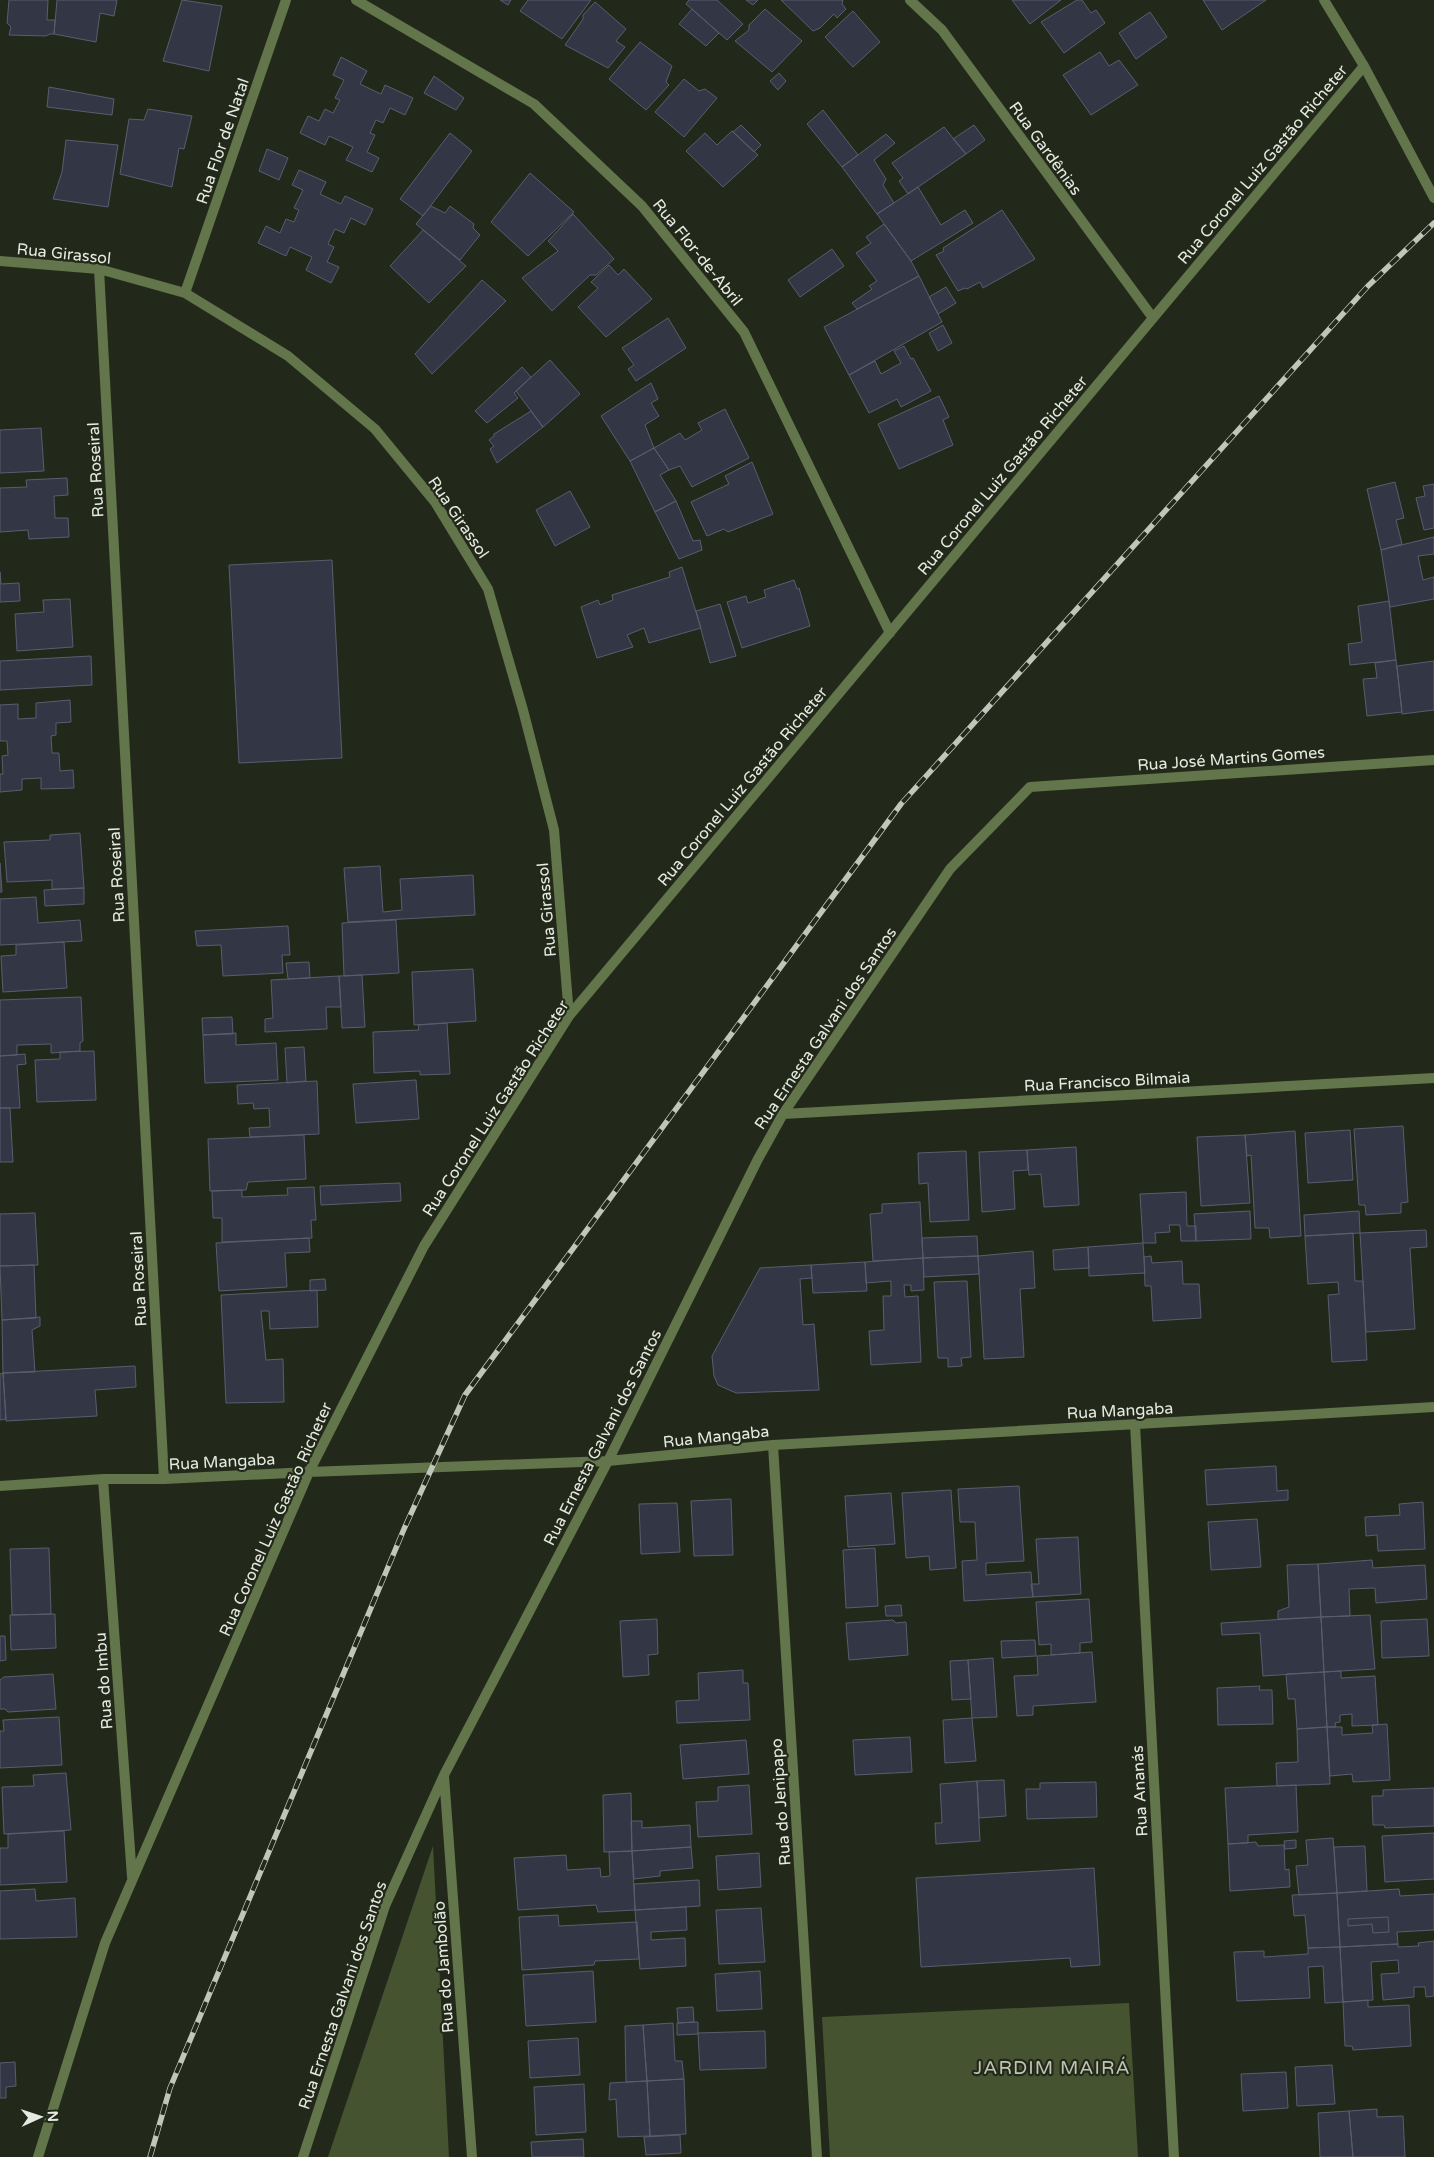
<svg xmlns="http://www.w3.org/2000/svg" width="1434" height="2157" font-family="'Varela Round',sans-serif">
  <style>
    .green { fill: #455330 }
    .building { fill: #333645; stroke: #5a5d6e }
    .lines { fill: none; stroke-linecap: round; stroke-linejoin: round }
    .street { stroke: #63754a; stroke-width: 10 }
    .rail-casing { stroke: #c1c6bb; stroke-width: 5.5 }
    .rail { stroke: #23291a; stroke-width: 4; stroke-dasharray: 11; stroke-linecap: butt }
    .labels { text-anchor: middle; stroke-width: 4.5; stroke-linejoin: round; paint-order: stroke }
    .street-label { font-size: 16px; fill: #e6ebe1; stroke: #23291a }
    .quarter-label { font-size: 19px; letter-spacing: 1px; fill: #bdc5b2; stroke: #23291a }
  </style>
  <rect width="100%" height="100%" fill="#23291a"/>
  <path class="green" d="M433 1846 449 2157H328Z
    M1129 2003 1138 2157H830L822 2017Z"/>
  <path class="building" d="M9 0H48L47 20H55L54 34H50L46 36 9 35 11 27 7 23Z
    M57 0H117L114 16 100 13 96 42 54 34Z
    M182 0 222 6 209 71 163 61Z
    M500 0H511L508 5Z
    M528 0H591L562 39 520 11Z
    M689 0H717L743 24 727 40 686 4Z
    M746 0H758L753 5Z
    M781 0H843L842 4 846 9 837 18 834 14 820 28 813 31Z
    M1012 0H1061L1030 24Z
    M1077 0H1082L1091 13 1096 10 1105 23 1064 53 1041 22Z
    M1203 0H1266L1222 30Z
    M595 2 626 29 616 41 625 47 608 68 565 45 583 19V15Z
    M692 9 719 33 706 46 679 24Z
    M765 9 802 41 772 72 735 41 749 30V25Z
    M853 11 880 42 853 67 825 37Z
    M1150 12 1167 37 1136 59 1119 33Z
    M640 42 672 66 666 82 669 85 646 110 609 79Z
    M1100 52 1109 66 1119 60 1138 85 1091 115 1063 75Z
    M341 57 367 71 360 84 381 94 385 85 413 98 405 115 390 108 383 123 376 120 370 133 375 135 367 152 379 158 372 172 346 160 353 147 329 136 325 145 300 133 308 116 319 121 325 109 333 113 340 100 335 98 344 80 333 75Z
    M779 73 786 81 778 90 770 81Z
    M434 76 464 98 456 110 424 93Z
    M684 79 699 91 705 89 717 98 684 137 655 112Z
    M49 87 114 99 112 115 47 107Z
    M148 109 192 116 184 149 179 148 172 187 120 174 129 119 144 120Z
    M823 110 858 155 842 167 807 124Z
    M741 125 761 145 754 152 733 132Z
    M974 125 985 140 966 154 953 139Z
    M944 127 966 154 908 194 899 181 903 178 892 163Z
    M732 131 758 155 723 187 686 151 705 133 717 145Z
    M450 133 472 151 423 216 400 199Z
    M886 134 895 143 874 160 886 179 883 185 894 203 877 214 842 167Z
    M66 140 118 145 108 207 53 199 62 172Z
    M267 149 288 158 279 180 259 171Z
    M299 170 326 182 320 194 341 204 345 196 373 209 365 225 351 218 344 233 335 229 328 244 334 247 327 262 339 267 331 283 306 270 312 257 290 247 286 256 258 243 266 226 280 233 286 219 294 222 299 210 294 208 303 190 292 185Z
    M530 173 574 212 528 256 491 222Z
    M918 187 941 225 965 210 973 223 911 261 877 214Z
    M431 206 445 213 450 206 474 224 473 228 480 235 460 260 416 224Z
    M1002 210 1035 259 983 288 980 282 967 289 965 288 958 291 936 255 944 251 943 248Z
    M573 214 614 259 596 275H590L552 311 522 278 558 251 548 241Z
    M884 224 911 261 919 276 857 309 852 303 872 289 869 286 877 281 856 253 871 243 866 237Z
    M423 230 466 266 429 303 390 266Z
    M832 249 844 266 800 297 788 280Z
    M609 265 618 275 624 269 652 299 606 337 578 307 598 288 591 282Z
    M919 276 942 322 849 375 824 327Z
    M482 280 506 301 432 374 415 354Z
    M946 287 956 303 938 314 929 297Z
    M668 318 686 348 636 381 628 369 634 365 622 348Z
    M943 325 952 343 938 351 929 333Z
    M904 346 911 359 913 358 931 391 901 407 897 399 869 413 849 375 875 361 881 374 901 363 894 351Z
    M550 360 580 394 543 427 516 391Z
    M522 367 531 377 514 393 518 398 487 423 475 411Z
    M651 383 658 399 651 403 659 416 645 425 654 448 630 461 601 416Z
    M939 396 949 417 943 420 953 445 899 469 878 424Z
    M725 409 749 458 692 487 680 466 669 470 654 448 680 433 685 440 702 430 698 423Z
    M531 411 543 427 497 463 490 449 494 446 489 440 494 436V434Z
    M41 428 44 471 0 473V430Z
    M654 448 669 470 660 475 676 501 655 512 630 461Z
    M752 462 773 514 728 532 724 529 707 536 691 502 729 484 725 476Z
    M67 478 68 495 54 496 55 518H68L69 537 29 539 28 530 0 532V488L27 487 26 480Z
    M1395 482 1404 518 1396 520 1402 544 1381 550 1367 489Z
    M1434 484V528L1424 530 1416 498 1425 496 1423 486Z
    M570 491 590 527 555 546 536 510Z
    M676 501 693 541 700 540 702 550 679 559 655 512Z
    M1434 537V554L1418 556 1423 580 1434 577V599L1390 607 1381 550Z
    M332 560 342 758 239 763 229 565Z
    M682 567 701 628 649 643 644 628 627 635 633 647 597 658 581 607 598 600 600 605 613 600 612 595 670 577 669 572Z
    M0 572 1 584 19 583 20 601 0 602Z
    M794 580 797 589 799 588 810 626 742 648 727 602 746 596 748 603 766 597 764 590Z
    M70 599 73 647 17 651 15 614 44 612 43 600Z
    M1389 601 1396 660 1350 665 1348 644 1362 642 1358 606Z
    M720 604 736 656 710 663 696 611Z
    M91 656 92 685 0 690V661Z
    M1396 660 1402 712 1367 716 1363 679 1377 678 1375 663Z
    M1434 661V710L1402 714 1397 666Z
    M70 700 71 722 56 723V735L51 736 52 753H59L60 771 73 770 74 788 41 789V778L22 779V790L0 792V774H3L2 756 8 755 7 741H0V705L18 704V719L36 718V703Z
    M80 833 84 888 52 889V880L7 882 4 842 50 840V835Z
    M0 863 2 892H0Z
    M380 866 383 912 402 910 400 879 473 875 475 915 348 922 344 868Z
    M84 888V904L45 906 44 890Z
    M36 897 38 923 80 920 82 941 0 945V899Z
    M396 920 399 973 344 976 342 923Z
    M288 926 290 955H282L283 973 223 976 221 945 197 946 195 931Z
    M64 942 67 988 3 992 1 956 16 955V945Z
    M309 962 310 978 288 979 286 963Z
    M473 969 476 1021 414 1025 412 972Z
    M362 975 365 1027 342 1028 339 976Z
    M339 976 341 1007H326L327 1029 265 1032V1019L273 1018 271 980Z
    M81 997 83 1041 80 1043V1051L51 1053V1044L17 1045V1055L0 1056V1000Z
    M232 1017 233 1034 203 1035 202 1018Z
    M447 1023 450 1074 420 1075V1071L374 1073 373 1032 419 1030 418 1025Z
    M236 1033V1045L276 1043 278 1080 205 1083 203 1035Z
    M304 1047 306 1081 287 1083 285 1048Z
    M94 1051 96 1100 37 1102 35 1060 60 1059V1052Z
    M25 1054 26 1064 17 1065 20 1108H0V1056Z
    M416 1080 419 1119 356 1123 353 1084Z
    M317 1081 319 1134 250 1137 249 1128 270 1127 269 1108 254 1109 253 1103 238 1104 237 1085Z
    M0 1108H10L13 1162H0Z
    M1403 1126 1408 1202 1401 1203V1213L1366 1215 1365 1205H1359L1354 1129Z
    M1350 1130 1353 1180 1308 1183 1305 1133Z
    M1295 1131 1301 1236 1270 1238 1269 1228H1255L1251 1155 1247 1156 1245 1135Z
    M304 1135 306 1179 248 1182 246 1190 210 1191 208 1139Z
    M1245 1135 1250 1203 1201 1206 1197 1137Z
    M1076 1147 1079 1205 1044 1207 1041 1174 1029 1175 1027 1150Z
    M1027 1150 1028 1170 1013 1171 1015 1209 982 1212 979 1152Z
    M966 1151 969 1220 930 1222 928 1183 919 1184 918 1153Z
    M400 1183 401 1201 321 1205 320 1186Z
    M314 1187 316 1220H311L312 1238 222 1242V1218H213L212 1191 242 1190V1197L288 1195 287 1188Z
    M1186 1192 1187 1226H1196V1241H1181L1180 1225H1169L1170 1232 1155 1233 1156 1243H1143L1140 1194Z
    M920 1202 923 1258 873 1261 870 1214 882 1213V1204Z
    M1250 1211 1251 1239 1196 1241 1194 1214Z
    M1359 1211 1360 1233 1305 1236 1304 1215Z
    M35 1213 38 1265 0 1266V1214Z
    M1426 1230 1427 1247 1410 1248 1415 1329 1366 1332 1360 1233Z
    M1353 1233 1355 1281H1363L1367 1360 1332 1362 1328 1295 1339 1294 1338 1282 1308 1284 1305 1236Z
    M977 1236 978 1256 923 1258 922 1238Z
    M309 1238 310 1252 285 1253 287 1287 219 1291 216 1243Z
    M1143 1243 1145 1273 1089 1276 1088 1247Z
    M1088 1247 1089 1268 1054 1270 1053 1250Z
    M1033 1251 1035 1288 1020 1289 1024 1357 984 1359 978 1256Z
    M978 1256 979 1274 924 1277 923 1258Z
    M1151 1256 1152 1263 1182 1261 1183 1284H1199L1201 1318 1153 1321 1151 1286H1145L1144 1257Z
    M923 1258 924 1290 911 1291V1285H904L905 1297 918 1296 921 1362 871 1365 869 1331 884 1330 883 1296H891V1281L866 1283 865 1262Z
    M865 1262 867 1291 813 1293 811 1265Z
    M34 1265 36 1318 2 1320 0 1266Z
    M811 1265 812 1278 800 1279 803 1325 814 1324 819 1390 736 1393 718 1385 714 1376 712 1356 760 1268Z
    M325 1279 326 1290 310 1291V1280Z
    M967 1281 971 1357 961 1358 962 1366 948 1367V1358H938L934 1282Z
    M317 1290 318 1327 270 1329 269 1311H261L266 1360 283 1359 284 1402 226 1403 221 1295Z
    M40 1317V1326L32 1330 35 1372 3 1373 2 1320Z
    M135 1366 136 1387 95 1390 97 1416 6 1421 3 1373Z
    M3 1373 6 1419 0 1420V1374Z
    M1276 1466 1277 1491 1288 1490V1500L1207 1505 1205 1470Z
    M1019 1486 1024 1561 986 1563V1575L1031 1572 1033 1597 964 1601 962 1561 977 1560 975 1522H960L958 1489Z
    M951 1490 956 1568 930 1570 929 1556 906 1558 902 1493Z
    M891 1493 895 1544 848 1547 845 1496Z
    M731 1499 733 1555 694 1556 691 1501Z
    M1423 1502 1425 1549 1378 1551 1377 1535 1366 1536 1365 1517 1400 1515 1399 1504Z
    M677 1503 680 1552 641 1554 639 1504Z
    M1257 1519 1261 1567 1211 1570 1208 1522Z
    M1078 1537 1081 1594 1033 1597 1031 1584H1039L1036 1539Z
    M49 1548 51 1614 12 1615 10 1549Z
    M875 1548 878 1606 846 1608 843 1550Z
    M1372 1560 1373 1568 1425 1565 1427 1599 1376 1603 1375 1588 1349 1589 1350 1616 1321 1617 1318 1564Z
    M1318 1564 1321 1617 1278 1619V1611L1289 1607 1287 1565Z
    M1089 1599 1092 1642 1080 1643V1653L1051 1655V1644L1039 1645 1036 1602Z
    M898 1605H901L902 1616H886L885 1606Z
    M55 1614 56 1648 11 1650 10 1615Z
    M1370 1615 1375 1669 1324 1672 1321 1617Z
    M1321 1617 1324 1672 1263 1676 1260 1633 1222 1635 1221 1623Z
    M657 1619 658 1654 648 1655 649 1675 623 1677 620 1621Z
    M1427 1619 1429 1656 1382 1658 1381 1621Z
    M893 1620 896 1623 906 1622 908 1655 849 1660 846 1623Z
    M0 1636H5L6 1660 0 1661Z
    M1035 1640 1036 1656 1002 1658 1001 1641Z
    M1092 1652 1096 1702 1033 1706V1715L1017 1716 1014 1676 1038 1675 1037 1656Z
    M993 1658 997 1717 972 1718 968 1660Z
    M968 1660 971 1699 952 1700 950 1661Z
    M743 1670V1683H748L750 1720 677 1723 676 1701 699 1700 698 1673Z
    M1341 1671V1678L1375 1676 1378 1725 1352 1726V1714L1340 1715V1722L1335 1723 1336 1727H1327L1324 1672Z
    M1324 1672 1327 1727 1297 1729 1295 1699H1288L1286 1674Z
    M53 1674 56 1709 8 1712 5 1709H0V1680L4 1677Z
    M1260 1686 1259 1690H1272L1273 1724 1218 1725 1217 1688Z
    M59 1717 62 1765 0 1768V1731H4L3 1720Z
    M972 1718 976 1761 945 1763 943 1720Z
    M1387 1724 1390 1780 1353 1782 1352 1774 1330 1776 1327 1727H1342V1735L1373 1733 1372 1725Z
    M1327 1727 1330 1784 1277 1786 1276 1763 1298 1762 1297 1729Z
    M910 1737 912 1772 855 1775 853 1740Z
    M746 1740 749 1774 683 1779 680 1745Z
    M66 1773 71 1830 4 1834 2 1787 34 1786 33 1775Z
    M1004 1780 1006 1816 979 1818 977 1781Z
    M977 1781 980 1841 936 1844 935 1823H942L940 1784Z
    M1096 1782 1097 1817 1027 1819 1026 1789H1040V1783Z
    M749 1785 752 1834 698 1837 696 1802 718 1801V1787Z
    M1296 1785 1298 1832 1248 1835V1843L1228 1844 1225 1788Z
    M1434 1788V1826L1385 1828 1384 1825H1373L1372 1796H1383V1790Z
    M631 1793 632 1851 604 1852 603 1795Z
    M631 1821H642V1828L690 1825 691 1847 632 1851Z
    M64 1831 67 1882 0 1885V1848H8V1834Z
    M1434 1833V1879L1385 1882 1382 1836Z
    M1333 1838 1337 1893 1299 1895 1296 1866 1308 1865 1306 1840Z
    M1296 1840V1848L1285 1849 1284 1841Z
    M1256 1842 1258 1846 1284 1845 1285 1870 1289 1869 1290 1887 1230 1891 1228 1844Z
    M1365 1846 1367 1891 1337 1893 1334 1847Z
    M691 1847 693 1868 660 1871V1876L634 1879 632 1851Z
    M632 1851 635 1910 598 1912 596 1905 518 1910 514 1858 566 1855 567 1870 600 1868 601 1877 610 1876 609 1852Z
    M759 1853 761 1887 718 1890 716 1856Z
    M1094 1868 1100 1965 1071 1967 1070 1958 921 1967 916 1878Z
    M699 1880 700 1906 635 1910 634 1884Z
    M35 1889 36 1901 75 1898 77 1937 0 1939V1891Z
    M1399 1889 1400 1896 1434 1894V1930L1397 1932 1398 1944 1340 1947 1337 1893Z
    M1337 1893 1340 1947 1308 1948 1305 1915 1294 1916 1292 1895Z
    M686 1907 687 1930 651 1932V1940L685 1938 686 1966 640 1969 635 1910Z
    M761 1908 765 1962 719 1964 716 1910Z
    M558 1915 559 1926 637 1922 639 1959 595 1961 594 1965 522 1970 519 1917Z
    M1388 1917 1389 1932 1373 1933 1372 1924 1348 1926V1919Z
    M1434 1941V1996L1426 1997 1425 1987H1414V1997L1383 2000 1381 1974 1399 1973 1398 1960 1371 1962 1373 2000 1343 2002 1340 1947 1398 1944V1947L1419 1946 1418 1943Z
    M1340 1947 1343 2002 1325 2003 1323 1966 1308 1967 1310 1998 1237 2001 1234 1952 1264 1951V1957L1308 1954V1948Z
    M593 1971 596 2022 526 2026 523 1975Z
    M760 1971 762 2009 717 2011 715 1974Z
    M1368 2000V2007L1409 2005 1411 2046 1353 2050 1352 2046H1345L1343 2002Z
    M693 2007 694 2022 678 2023 677 2008Z
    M698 2022V2034L677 2035V2023Z
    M673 2023 675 2061H682L684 2079 647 2081 643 2025Z
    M643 2025 647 2081 626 2082 625 2026Z
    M765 2031 766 2068 700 2070 698 2033Z
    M578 2038 580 2075 530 2078 528 2041Z
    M15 2062 16 2086 6 2087V2098H0V2063Z
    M1332 2065 1335 2104 1297 2106 1295 2067Z
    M1286 2072 1288 2108 1243 2111 1241 2074Z
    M684 2079 686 2134 650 2136 647 2081Z
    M647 2081 650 2136 618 2137 616 2099 609 2100 610 2083Z
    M584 2084 586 2132 536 2135 534 2087Z
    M1377 2109V2117L1403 2116 1405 2157H1353L1349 2111Z
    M1349 2111 1353 2157H1320L1318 2113Z
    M680 2135 681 2153 646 2155 644 2137Z
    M583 2139 584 2157H532L531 2142Z"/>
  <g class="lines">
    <path class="street" d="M356 0 534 104 642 206 744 332 890 633
      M910 0 942 30 1153 318
      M1324 0 1364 66 1434 198
      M0 261 99 269 185 293 288 356 375 429 435 502 488 589 523 710 554 830 569 1016
      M99 269 164 1479
      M185 293 286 0
      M783 1114 1434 1078
      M1135 1424 1174 2157
      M773 1445 817 2157
      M103 1479 132 1877
      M0 1486 103 1479H164L309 1472 608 1461 773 1445 1434 1407
      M444 1776 472 2157
      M38 2157 105 1943 309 1472 424 1246 569 1016 1364 66
      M303 2157 385 1906 444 1775 608 1461 758 1159 783 1114 950 869 1030 787 1434 760"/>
    <defs>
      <path id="rail" d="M150 2157 170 2088 404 1529 465 1395 901 804 1368 286 1434 223"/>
    </defs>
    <use href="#rail" class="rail-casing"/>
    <use href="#rail" class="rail"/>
  </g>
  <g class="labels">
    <g class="street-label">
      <text transform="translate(222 141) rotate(-71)" y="6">Rua Flor de Natal</text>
      <text transform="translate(1046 148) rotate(54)" y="6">Rua Gardênias</text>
      <text transform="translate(1262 164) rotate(-50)" y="6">Rua Coronel Luiz Gastão Richeter</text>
      <text transform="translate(698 252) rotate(51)" y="6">Rua Flor-de-Abril</text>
      <text transform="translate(64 253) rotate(6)" y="6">Rua Girassol</text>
      <text transform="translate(95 470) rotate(-93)" y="6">Rua Roseiral</text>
      <text transform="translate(1002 475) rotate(-50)" y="6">Rua Coronel Luiz Gastão Richeter</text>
      <text transform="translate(459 517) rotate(56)" y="6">Rua Girassol</text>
      <text transform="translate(1231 758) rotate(-4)" y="6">Rua José Martins Gomes</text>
      <text transform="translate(742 786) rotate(-50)" y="6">Rua Coronel Luiz Gastão Richeter</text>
      <text transform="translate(116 875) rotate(-93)" y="6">Rua Roseiral</text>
      <text transform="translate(546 910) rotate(-95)" y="6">Rua Girassol</text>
      <text transform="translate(825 1028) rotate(-56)" y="6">Rua Ernesta Galvani dos Santos</text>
      <text transform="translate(1107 1081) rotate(-3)" y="6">Rua Francisco Bilmaia</text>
      <text transform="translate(495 1108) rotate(-57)" y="6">Rua Coronel Luiz Gastão Richeter</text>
      <text transform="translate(138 1279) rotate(-93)" y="6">Rua Roseiral</text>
      <text transform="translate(1120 1410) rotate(-3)" y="6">Rua Mangaba</text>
      <text transform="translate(716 1436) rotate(-6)" y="6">Rua Mangaba</text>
      <text transform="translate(602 1437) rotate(-63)" y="6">Rua Ernesta Galvani dos Santos</text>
      <text transform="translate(222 1461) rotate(-3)" y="6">Rua Mangaba</text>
      <text transform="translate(275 1519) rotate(-66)" y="6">Rua Coronel Luiz Gastão Richeter</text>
      <text transform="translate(103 1681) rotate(-94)" y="6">Rua do Imbu</text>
      <text transform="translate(1139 1791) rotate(-93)" y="6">Rua Ananás</text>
      <text transform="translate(780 1802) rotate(-94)" y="6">Rua do Jenipapo</text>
      <text transform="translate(443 1967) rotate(-94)" y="6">Rua do Jambolão</text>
      <text transform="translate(342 1995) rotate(-71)" y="6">Rua Ernesta Galvani dos Santos</text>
    </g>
    <g class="quarter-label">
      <text x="1052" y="2074">JARDIM MAIRÁ</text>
    </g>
  </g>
  <g transform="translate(40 2117) rotate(87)" stroke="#23291a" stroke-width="4" paint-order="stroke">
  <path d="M0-4L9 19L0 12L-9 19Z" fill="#e6ebe1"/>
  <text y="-8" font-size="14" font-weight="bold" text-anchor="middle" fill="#e6ebe1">N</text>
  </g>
</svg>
